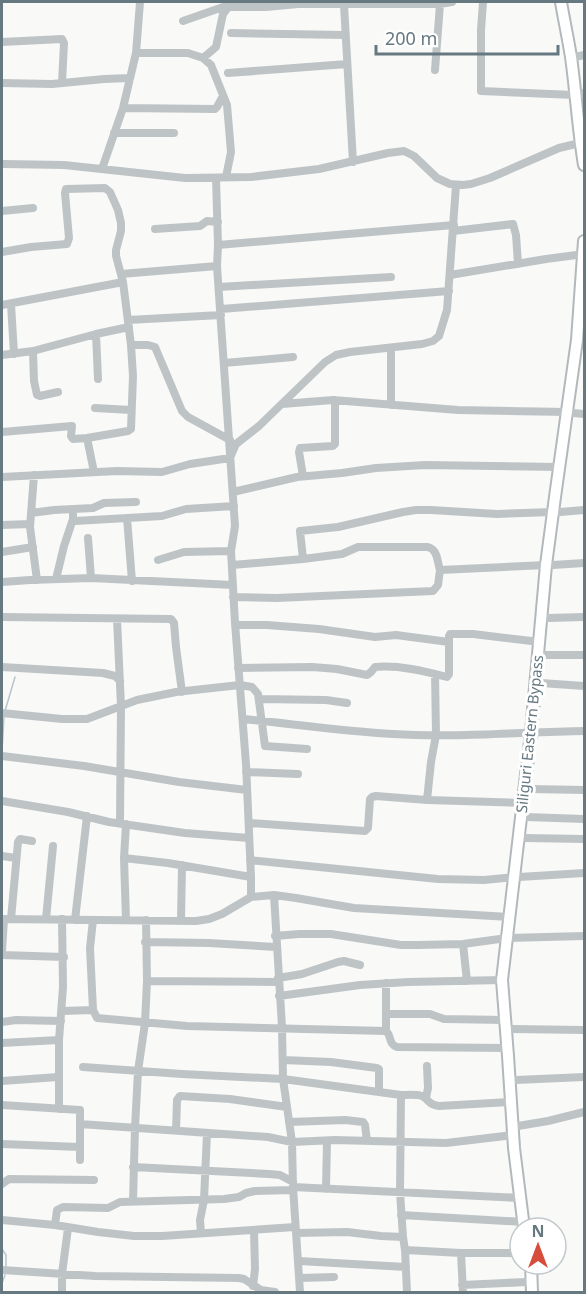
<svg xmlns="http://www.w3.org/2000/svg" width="586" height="1294" font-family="'Noto Sans',sans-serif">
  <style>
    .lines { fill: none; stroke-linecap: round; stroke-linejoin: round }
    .stream { stroke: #b8c5c8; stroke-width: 1.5 }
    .major-casing { stroke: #b2b8bb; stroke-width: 14 }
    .minor { stroke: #bec4c6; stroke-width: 8 }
    .major { stroke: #fff; stroke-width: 10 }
    .labels { text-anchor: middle; stroke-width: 6; stroke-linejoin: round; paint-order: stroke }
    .street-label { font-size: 15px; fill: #667880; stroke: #fff }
  </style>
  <rect width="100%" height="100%" fill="#f9f9f8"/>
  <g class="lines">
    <path class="stream" d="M5 711 15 677
      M2 751 4 716
      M2 1249 6 1255V1267
      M2 1283 5 1275"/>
    <defs>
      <path id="major" d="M561 2C564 20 568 38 571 57 576 93 578 129 584 165
        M524 1228 514 1148 508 1056 502 980 531 732 546 565 555 497 577 340 584 241
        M531 1264 532 1292"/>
    </defs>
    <use href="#major" class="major-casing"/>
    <path class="minor" d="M483 2 481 30V91L575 95 584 93
      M344 5 353 162
      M183 21 223 7H266L298 4H440L452 2
      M231 33 345 35
      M2 42 62 39 64 43 62 83
      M136 53H188L203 58 211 65 227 105 231 152 226 177
      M203 58 216 47 223 14 229 6
      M571 58 584 55
      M435 70 440 4
      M228 73 347 64
      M2 83 52 84 104 79 130 78
      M123 108 215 109 217 107 223 96
      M114 133H174
      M2 164 64 165 185 178 251 177 319 169 388 153 404 151 414 156 437 178 450 184 463 185 471 184 490 178 559 148 584 142
      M102 169 123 108 136 53 140 2
      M216 178 218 245 217 266 235 526 231 551 235 623 246 764 251 877V897
      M2 211 33 208
      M155 229 200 226 207 221 218 222
      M453 231 513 224 516 235 518 264
      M218 245 454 225
      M2 252 31 247 67 244 69 238 65 193 66 189 105 188 110 192 118 210 121 223V231L116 250V256L123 282 131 345H148L155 347 182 411 188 417 230 440
      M121 274 217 266
      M450 275 546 259 584 254
      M219 287 391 277
      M11 304 14 354
      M2 305 123 282
      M221 309 449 291
      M128 320 221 315
      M96 334 98 379
      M391 348V405
      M33 351 34 381 37 395 40 396 58 392
      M2 355 33 351 96 334 129 327
      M224 363 293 357
      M282 404 333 400 458 410 567 412
      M95 408 131 410
      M573 413 584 414
      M2 432 72 426 71 436 73 439 87 438 94 472
      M87 438 128 431 131 429 133 376 131 345
      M34 475 30 527 37 580
      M303 476 299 452 300 448 333 446 335 444V400
      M2 477 117 471 162 472 190 464 230 458 236 444 259 426 325 362 336 355 350 352 422 344 433 341 439 336 447 310 456 185
      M233 492 297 477 342 473 376 468 425 465 559 467
      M73 509V519L75 521 162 516 186 509 234 506
      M560 512 584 510
      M31 513 54 510 93 508 104 503 136 502
      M127 518 132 581
      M2 525 30 524
      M88 538 91 578
      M2 552 33 547
      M303 559 342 554 358 547H428C438 550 437 561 440 570
      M158 560 184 552 231 551
      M232 565 303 559 300 531 338 527 403 512 416 510H431L497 514 553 512
      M553 565 584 563
      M56 579 64 546 73 519
      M2 582 30 580 91 578 233 585
      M233 597 277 598 433 591 438 585 440 570 546 565
      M2 617 171 619 174 623 176 647 182 692
      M548 618 584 617
      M117 619 121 706 120 823
      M235 625H267L319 629 375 637 396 635 449 642
      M545 655H584
      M2 667 103 673 115 676 120 681
      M238 668 312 667 337 669 367 675 371 672 375 667C399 665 424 671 447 677L449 674V636L450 634H473L540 642
      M541 683 584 686
      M260 699 326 700 347 703
      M2 713 62 719H87L137 700 176 692 240 685 252 687 258 694 265 746 307 749
      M243 719C293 724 343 731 393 734 456 738 521 732 584 731
      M2 756 84 766 179 782 247 790
      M246 772 298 774
      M530 789 584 790
      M427 800 431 762 436 735 435 674
      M2 801 68 812 109 822 185 833 249 838
      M526 817 584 819
      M249 823 365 831 368 828 370 799 372 797 376 796 427 800 523 803
      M126 824 124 858 126 920
      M524 838 584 839
      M2 856 16 858
      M124 858 168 863 251 877
      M250 860 438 879 484 880 514 877
      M519 877 584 873
      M274 895 282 1027 283 1079 292 1142 293 1187 300 1292
      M2 919 196 921 209 919 222 914 251 897 274 895 296 898 354 908 510 917
      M11 919 18 842 20 839 32 841
      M46 919 53 846
      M75 920 87 816
      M146 920 147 981 278 982
      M181 921 182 865
      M275 936 299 934H331L401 945H418L463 944 507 938 584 936
      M145 942 209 943 276 947
      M463 944 467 981
      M2 951 4 919
      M2 955 64 957
      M278 978 302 974 338 962 344 961 360 965
      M386 983V1031C392 1036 388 1044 397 1047L508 1048
      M279 996 360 985 408 982 502 980
      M93 1010 90 948 93 920
      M62 1011 93 1010 97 1018 187 1026 386 1031
      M386 1014H430L444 1019 505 1020
      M2 1022 16 1020 61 1021
      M512 1029 584 1030
      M2 1043 59 1040
      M283 1060 331 1062 377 1068 379 1069V1092
      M83 1067 182 1074 283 1079 401 1095C407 1095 416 1094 422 1096 429 1099 428 1105 439 1106L511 1102
      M516 1080 584 1077
      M2 1081 58 1077
      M426 1098 428 1088 427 1066
      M2 1105 80 1110V1160
      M59 1109V1040L63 987 62 919
      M289 1122 345 1120 363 1122 365 1125 367 1141
      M80 1124 268 1137 292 1142 335 1140 446 1143 513 1135
      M518 1126 548 1121 584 1112
      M176 1131 177 1100 180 1096 230 1099 287 1107
      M2 1144 80 1147
      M133 1167 269 1174 280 1175 293 1182
      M2 1184 9 1179 94 1180
      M293 1187 521 1198
      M326 1189 327 1141
      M133 1201 135 1128 138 1071 145 1023 147 981
      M401 1215 524 1222
      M2 1220 55 1225 98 1232 134 1236H162L295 1227
      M55 1225 57 1210 63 1207 108 1208 120 1202 224 1199 239 1197 246 1193 255 1191 293 1190
      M201 1233 200 1220 204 1200 207 1133
      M296 1233 347 1232 381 1236 403 1237 400 1192 401 1095
      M403 1237 405 1250 461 1253H520
      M405 1250 407 1292
      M461 1253 463 1292
      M299 1261 406 1267
      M2 1270 95 1276 239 1278 244 1279 261 1290 275 1292
      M300 1278 334 1277
      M462 1285 527 1282
      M253 1286 255 1269 254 1230
      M62 1292V1274L68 1228"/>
    <use href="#major" class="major"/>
  </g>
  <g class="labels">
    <g class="street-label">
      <text transform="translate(530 734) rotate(-84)" y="5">Siliguri Eastern Bypass</text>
    </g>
  </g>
  <rect width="586" height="1294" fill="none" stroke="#667880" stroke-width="6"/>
  <g transform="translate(538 1246)"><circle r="28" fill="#ffffff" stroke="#c2c9cc" stroke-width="1.5"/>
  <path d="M0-4.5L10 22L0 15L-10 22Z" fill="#d64e3b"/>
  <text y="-9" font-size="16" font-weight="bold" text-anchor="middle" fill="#667880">N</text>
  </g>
  <path d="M376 45v9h182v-9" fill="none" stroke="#667880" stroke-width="3"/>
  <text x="385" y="45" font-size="18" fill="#667880" stroke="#ffffff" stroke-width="4.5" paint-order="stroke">200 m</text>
</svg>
